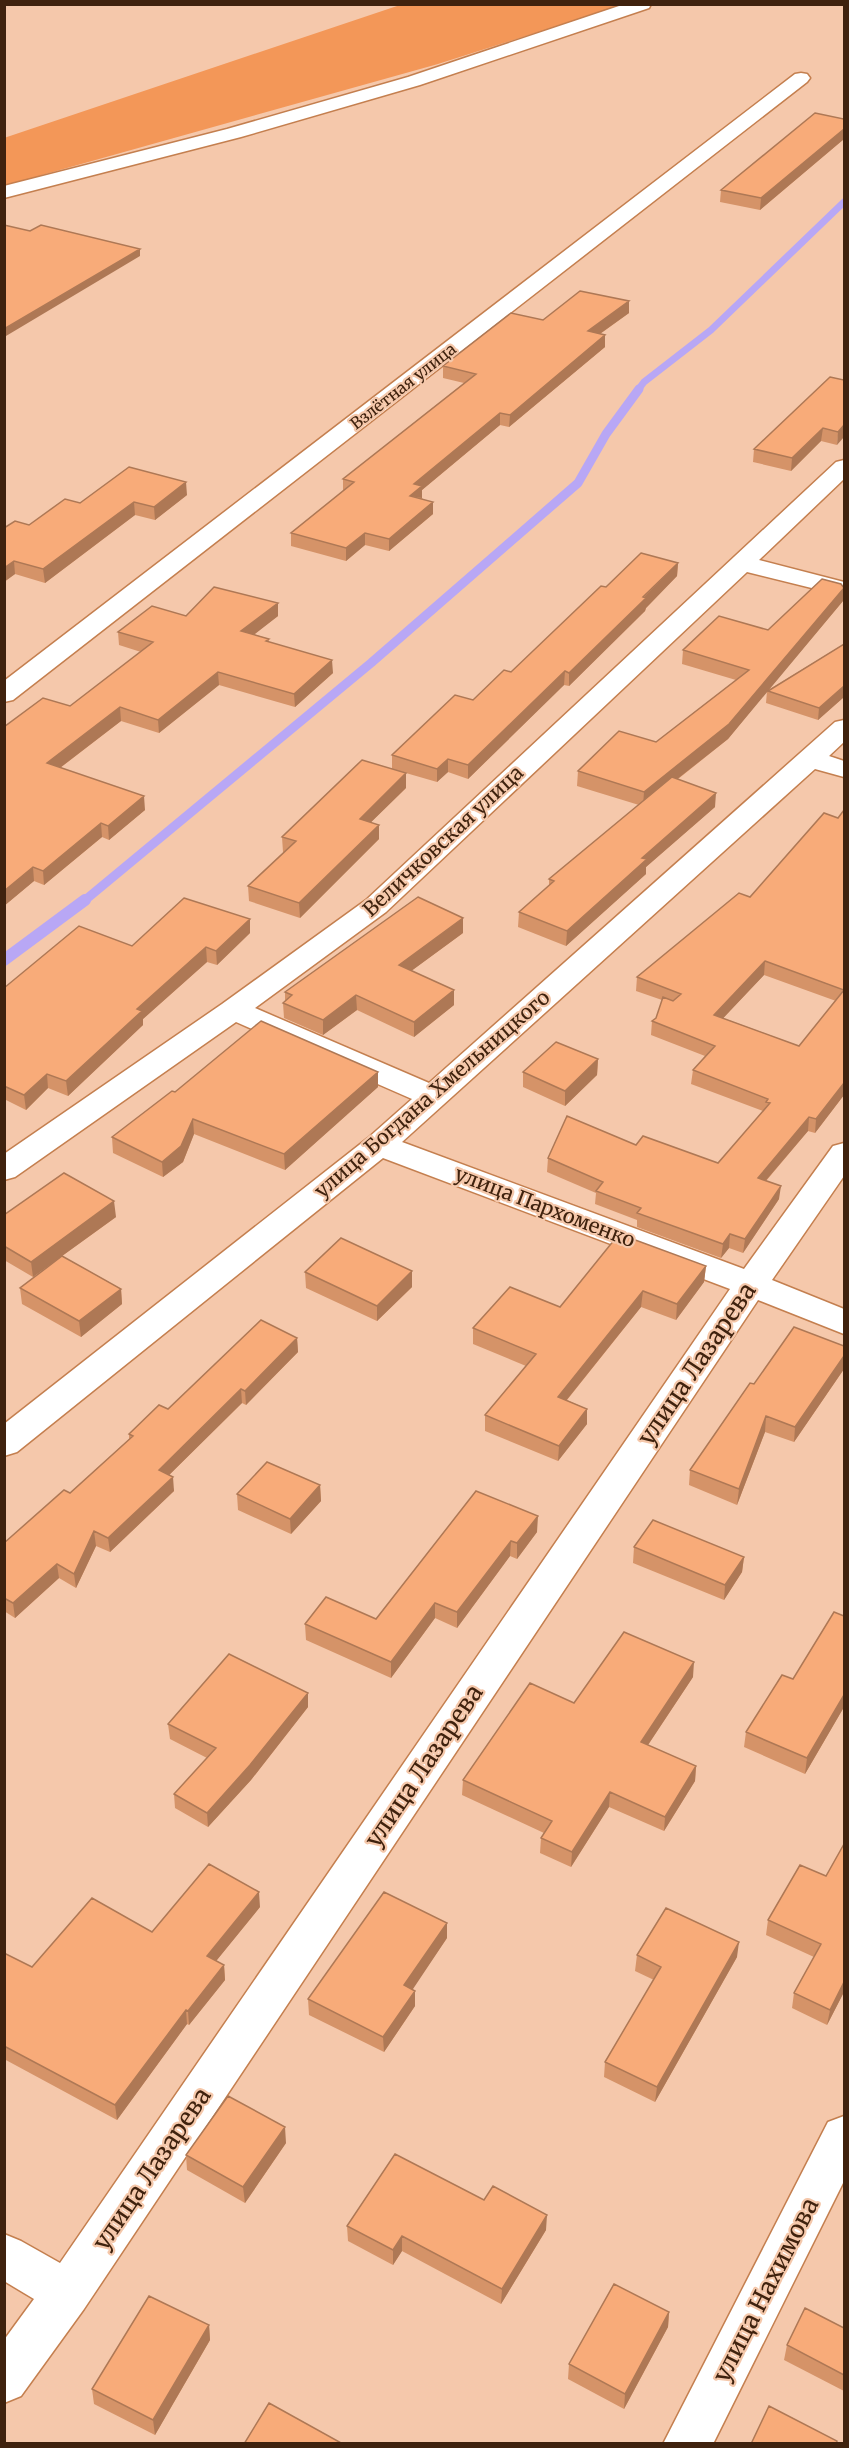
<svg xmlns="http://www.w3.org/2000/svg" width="849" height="2448" font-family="Merriweather,serif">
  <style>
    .green { fill: #f39758 }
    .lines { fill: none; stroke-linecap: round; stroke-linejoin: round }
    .stream-far2 { stroke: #b8a7f5; stroke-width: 7 }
    .stream-far1 { stroke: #b8a7f5; stroke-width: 9 }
    .stream { stroke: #b8a7f5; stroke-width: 12 }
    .minor-casing { stroke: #c47f4f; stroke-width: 3 }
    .minor { fill: #fff; fill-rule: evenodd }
    .wall { fill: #d59368; fill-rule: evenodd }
    .shaded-wall { fill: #ae7855 }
    .building { fill: #f8ab79; stroke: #ae7855; stroke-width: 1.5; fill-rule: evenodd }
    .labels { text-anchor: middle; stroke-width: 4.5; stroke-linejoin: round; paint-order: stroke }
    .far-street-label { font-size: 16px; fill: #3f220e; stroke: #f5c8ab }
    .street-label { font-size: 20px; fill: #3f220e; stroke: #f5c8ab }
    .near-street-label { font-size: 24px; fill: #3f220e; stroke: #f5c8ab }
  </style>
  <rect width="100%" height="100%" fill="#f5c8ab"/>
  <path class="green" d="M400 5H623L438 64 42 175 5 196 4 138Z"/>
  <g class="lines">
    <path class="stream-far2" d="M638 390 644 382 711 330 844 202"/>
    <path class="stream-far1" d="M84 901 371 663 578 483 606 434 639 389"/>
    <path class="stream" d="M4 960 85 900"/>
    <defs>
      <path id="minor" d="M625 4H651L649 8 420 85 241 137 4 198V186L227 129 408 77Z
        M801 73 807 74 810 78 807 82 13 700 4 702V681L795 74Z
        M844 460V479L759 560 844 582V596L747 572 386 912 255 1008 429 1083 835 722 844 720V742L829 756 844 761V777L815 769 402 1142 744 1269 833 1146 844 1143V1176L772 1280 844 1309V1334L758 1300 84 2309 21 2396 4 2403V2340L34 2299 4 2281V2234L21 2241 60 2263 730 1289 383 1158 17 1452 4 1456V1424L368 1138 412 1099 236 1022 15 1177 4 1180V1154L222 1004 366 900 836 462Z
        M844 2116V2181L713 2444H663L828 2122Z"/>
    </defs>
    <use href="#minor" class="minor-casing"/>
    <use href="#minor" class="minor"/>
  </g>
  <path class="wall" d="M844 119V139L760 210 720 202 721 190Z
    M629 301V313L600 334 605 335V347L509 427 500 425 422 490V498L433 514 389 551 365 545 346 561 291 546V533L343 491V479L464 383 443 378V366L543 320Z
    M844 380 837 445 821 441 791 471 753 462 754 449Z
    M187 495 155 520 135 515 45 583 15 574 4 582V528L29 525 80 503Z
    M678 563 677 576 646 608 645 611 569 686 564 685 468 779 448 772 437 782 392 769V755L473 700 511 672 606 587Z
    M843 601 768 690 844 644V697L818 720 766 703 767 691 728 739 678 779 715 807 646 867V874L566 946 518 927 519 912 549 886V879L639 805 577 786 578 771 656 742 736 680 682 664 683 650 768 630Z
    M278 603V616L254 634 269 639V642L333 673 295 707 219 685 159 733 121 721 60 768 145 810 109 840 102 837 44 885 34 881 4 906V727L70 706 141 652 119 645 118 632 186 616Z
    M406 788 371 822 379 839 300 918 249 901 248 886 285 852H283L282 837Z
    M844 810V1095L815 1133 808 1131 766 1181 779 1199 743 1253 729 1248 721 1258 637 1227V1220L595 1204 596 1193 547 1172 548 1158 636 1145 718 1163 763 1111 691 1084 693 1070 705 1056 651 1035 652 1021 656 1018 662 1000 636 991 637 977 750 897 838 818ZM764 975 836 1001 799 1046 723 1018Z
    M250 933 217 965 207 962 143 1019V1025L68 1096 48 1088 26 1110 4 1099V988L132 946Z
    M463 933 411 971 454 990V1005L414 1037 357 1010 323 1035 284 1018 283 1003 285 1001V992Z
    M598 1059 597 1075 565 1106 523 1087V1072Z
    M378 1072V1087L285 1170 194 1134 183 1162 163 1177 113 1153 112 1137 175 1092Z
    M4 1215 116 1217 62 1256 121 1289 122 1304 81 1337 22 1304 20 1288 57 1259 33 1277 4 1260Z
    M706 1266 704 1282 676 1320 641 1307 567 1400 587 1409V1424L558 1461 485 1431V1415L526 1366 473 1344V1328L560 1307Z
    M412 1271V1287L377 1321 306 1288 305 1272Z
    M297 1338 298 1352 246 1405 242 1403 169 1475 174 1491 110 1552 96 1546 76 1588 59 1578 15 1618 4 1611V1543L70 1493 129 1439V1434L168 1409Z
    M844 1346V1369L794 1442 765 1432 737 1505 689 1485 690 1470 754 1384Z
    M320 1485 321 1501 291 1534 238 1510 237 1494Z
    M476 1491 537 1532 517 1559 510 1556 457 1628 435 1618 391 1678 306 1640 305 1624 376 1619Z
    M634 1547 744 1557 742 1572 724 1600 633 1563Z
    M844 1616V1707L805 1774 744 1747 746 1732 793 1679Z
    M693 1677 648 1745 696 1766 695 1781 664 1831 609 1807 571 1867 540 1853 541 1838 544 1833 462 1795 463 1780 574 1703Z
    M308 1707 251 1780 208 1827 175 1808 174 1794 207 1758 170 1739 168 1724Z
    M800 1865 844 1992 827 2025 792 2008 794 1993 814 1957 766 1935 768 1920Z
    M260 1907 216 1961 224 1965 225 1980 189 2025 187 2024 117 2120 4 2059V1953L32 1967 152 1932Z
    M447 1938 412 1989 415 2006 384 2052 309 2015 308 1999Z
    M637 1955 737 1957 655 2102 604 2077 605 2062 654 1980 635 1971Z
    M286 2143 245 2203 187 2170 186 2155Z
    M484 2200 546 2230 501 2304 402 2251 393 2265 348 2241 347 2226Z
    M669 2312 668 2327 624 2409 568 2379 569 2364Z
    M209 2325 210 2340 155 2435 94 2404 92 2389Z
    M844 2328V2391L784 2360 787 2345Z"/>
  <path class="shaded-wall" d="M844 129V139L760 210 761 198Z
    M140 249V256L6 336 4 338V329Z
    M629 301V313L587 343 588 331Z
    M605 335V347L509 427 510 415Z
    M500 413V425L422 490V498L410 496 414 484Z
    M844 425V437L837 445 838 432Z
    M823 428 821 441 791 471 792 458Z
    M186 482 187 495 155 520 154 507Z
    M134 502 135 515 45 583 43 569Z
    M433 502V514L389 551V539Z
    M365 533V545L346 561V548Z
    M14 561 15 574 4 582V568Z
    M678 563 677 576 646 608 645 611 569 686V673Z
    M844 588 843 601 728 739 643 806 644 792Z
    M278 603V616L242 644 241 631Z
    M332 660 333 673 295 707 294 694Z
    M565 671 564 685 468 779V765Z
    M218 672 219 685 159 733 158 720Z
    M844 686V697L818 720 819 708Z
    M120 707 121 721 48 777 47 763Z
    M448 759V772L437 782V769Z
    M406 773V788L360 833V819Z
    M716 793 715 807 646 867V874L566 946 567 931 642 858Z
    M144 796 145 810 109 840 108 826Z
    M101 823 102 837 44 885 43 871Z
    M379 825V839L300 918 299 903Z
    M33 867 34 881 4 906V891Z
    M463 918V933L399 980V965Z
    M250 919V933L217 965 216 951Z
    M206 947 207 962 143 1019V1025L68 1096 66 1081 137 1009Z
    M765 961 764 975 713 1029 714 1015Z
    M454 990V1005L414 1037V1022Z
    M356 995 357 1010 323 1035V1020Z
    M598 1059 597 1075 565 1106V1091Z
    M378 1072V1087L285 1170 284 1154Z
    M47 1074 48 1088 26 1110 24 1095Z
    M844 1083V1095L815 1133 816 1119Z
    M809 1117 808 1131 756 1192 758 1178Z
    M193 1119 194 1134 183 1162 163 1177 162 1162Z
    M781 1186 779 1199 743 1253 745 1239Z
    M114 1201 116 1217 33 1277 31 1262Z
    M730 1234 729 1248 721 1258 723 1244Z
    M706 1266 704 1282 676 1320 677 1304Z
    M412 1271V1287L377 1321V1306Z
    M121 1289 122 1304 81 1337 79 1321Z
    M643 1291 641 1307 557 1412 558 1397Z
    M297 1338 298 1352 246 1405 245 1391Z
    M844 1356V1369L794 1442 795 1427Z
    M241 1389 242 1403 160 1484 159 1470Z
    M587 1409V1424L558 1461 559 1446Z
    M766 1416 765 1432 737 1505 739 1489Z
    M173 1477 174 1491 110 1552 108 1538Z
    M320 1485 321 1501 291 1534 290 1519Z
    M538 1516 537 1532 517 1559V1543Z
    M94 1531 96 1546 76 1588 74 1574Z
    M511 1541 510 1556 457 1628V1612Z
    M744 1557 742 1572 724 1600 725 1585Z
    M57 1564 59 1578 15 1618 13 1603Z
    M435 1603V1618L391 1678V1662Z
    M694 1662 693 1677 640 1757 641 1742Z
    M308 1693V1707L251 1780 208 1827 207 1813Z
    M844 1695V1707L805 1774 807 1758Z
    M696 1766 695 1781 664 1831 665 1817Z
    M610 1792 609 1807 571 1867 572 1852Z
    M259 1892 260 1907 208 1971 207 1956Z
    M447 1923V1938L405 2001 404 1985Z
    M739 1942 737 1957 655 2102 657 2087Z
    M224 1965 225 1980 189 2025 188 2011Z
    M844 1982V1992L827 2025 830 2010Z
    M415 1991V2006L384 2052 383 2037Z
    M186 2010 187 2024 117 2120 115 2105Z
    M285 2127 286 2143 245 2203 243 2187Z
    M547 2215 546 2230 501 2304 502 2289Z
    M402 2236V2251L393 2265V2250Z
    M669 2312 668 2327 624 2409 625 2394Z
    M209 2325 210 2340 155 2435 153 2420Z"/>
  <path class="building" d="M815 113 844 119V129L761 198 721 190Z
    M4 225 30 231 41 225 140 249 4 329Z
    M580 291 629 301 588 331 605 335 510 415 500 413 414 484 422 486 410 496 433 502 389 539 365 533 346 548 291 533 354 482 343 479 476 374 443 366 511 313 543 320Z
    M830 377 844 380V425L838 432 823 428 792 458 754 449Z
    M129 467 186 482 154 507 134 502 43 569 14 561 4 568V528L15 521 29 525 65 499 80 503Z
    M641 553 678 563 643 597 646 598 569 673 565 671 468 765 448 759 437 769 392 755 455 695 473 700 504 670 511 672 601 586 606 587Z
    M822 579 841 584 844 588 729 724 644 792 578 771 619 731 656 742 749 670 683 650 719 616 768 630Z
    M214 587 278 603 241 631 269 639 266 641 332 660 294 694 218 672 158 720 120 707 47 763 144 796 108 826 101 823 43 871 33 867 4 891V727L43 698 70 706 153 642 118 632 152 606 186 616Z
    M844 644V686L819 708 768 691Z
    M362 760 406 773 360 819 379 825 299 903 248 886 296 841 282 837Z
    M672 777 716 793 642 858 647 859 567 931 519 912 554 881 549 879Z
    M844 810V1083L816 1119 809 1117 758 1178 781 1186 745 1239 730 1234 723 1244 637 1213 641 1208 596 1191 603 1182 548 1158 567 1116 636 1145 643 1136 718 1163 770 1103 766 1102 768 1099 693 1070 715 1046 652 1021 656 1018 663 997 673 1001 681 994 637 977 739 893 750 897 824 813 838 818ZM765 961 844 990 799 1046 714 1015Z
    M418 897 463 918 399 965 454 990 414 1022 356 995 323 1020 283 1003 292 995 285 992Z
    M184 898 250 919 216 951 206 947 137 1009 142 1011 66 1081 47 1074 24 1095 4 1086V988L79 926 132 946Z
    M261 1021 378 1072 284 1154 193 1119 181 1146 162 1162 112 1137 172 1091 175 1092Z
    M556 1042 598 1059 565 1091 523 1072Z
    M64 1173 114 1201 31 1262 4 1246V1215Z
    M619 1234 706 1266 677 1304 643 1291 558 1397 587 1409 559 1446 485 1415 536 1354 473 1328 510 1287 560 1307Z
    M341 1238 412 1271 377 1306 305 1272Z
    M62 1256 121 1289 79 1321 20 1288Z
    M261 1320 297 1338 245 1391 241 1389 159 1470 173 1477 108 1538 94 1531 74 1574 57 1564 13 1603 4 1598V1543L64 1490 70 1493 133 1436 129 1434 159 1405 168 1409Z
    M794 1327 844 1346V1356L795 1427 766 1416 739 1489 690 1470 750 1383 754 1384Z
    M267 1462 320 1485 290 1519 237 1494Z
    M476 1491 538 1516 517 1543 511 1541 457 1612 435 1603 391 1662 305 1624 326 1597 376 1619Z
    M653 1520 744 1557 725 1585 634 1547Z
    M834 1612 844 1616V1695L807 1758 746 1732 782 1675 793 1679Z
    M624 1632 694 1662 641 1742 696 1766 665 1817 610 1792 572 1852 541 1838 552 1821 463 1780 530 1683 574 1703Z
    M229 1654 308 1693 250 1765 207 1813 174 1794 216 1748 168 1724Z
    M844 1844V1982L830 2010 794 1993 821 1944 768 1920 800 1865 826 1876Z
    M209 1864 259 1892 207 1956 224 1965 188 2011 186 2010 115 2105 4 2046V1953L32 1967 92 1898 152 1932Z
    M384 1892 447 1923 404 1985 415 1991 383 2037 308 1999Z
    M666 1908 739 1942 657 2087 605 2062 661 1967 637 1955Z
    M228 2096 285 2127 243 2187 186 2155Z
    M395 2154 484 2200 493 2186 547 2215 502 2289 402 2236 393 2250 347 2226Z
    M614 2284 669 2312 625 2394 569 2364Z
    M149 2296 209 2325 153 2420 92 2389Z
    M805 2308 844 2328V2375L787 2345Z
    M269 2403 343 2444H244Z
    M769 2406 837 2441 836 2444H751Z"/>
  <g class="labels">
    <g class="far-street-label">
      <text transform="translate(403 386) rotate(-38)" y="6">Взлётная улица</text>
    </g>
    <g class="street-label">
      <text transform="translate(443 841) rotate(-43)" y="7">Величковская улица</text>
      <text transform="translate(432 1094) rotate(-41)" y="7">улица Богдана Хмельницкого</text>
      <text transform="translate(545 1207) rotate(21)" y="7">улица Пархоменко</text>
    </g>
    <g class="near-street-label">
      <text transform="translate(697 1364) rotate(-56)" y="8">улица Лазарева</text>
      <text transform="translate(424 1766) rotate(-56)" y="8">улица Лазарева</text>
      <text transform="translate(152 2169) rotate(-56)" y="8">улица Лазарева</text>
      <text transform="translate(766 2290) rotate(-63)" y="8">улица Нахимова</text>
    </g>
  </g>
  <rect width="849" height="2448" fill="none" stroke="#3f220e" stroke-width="12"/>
</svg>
